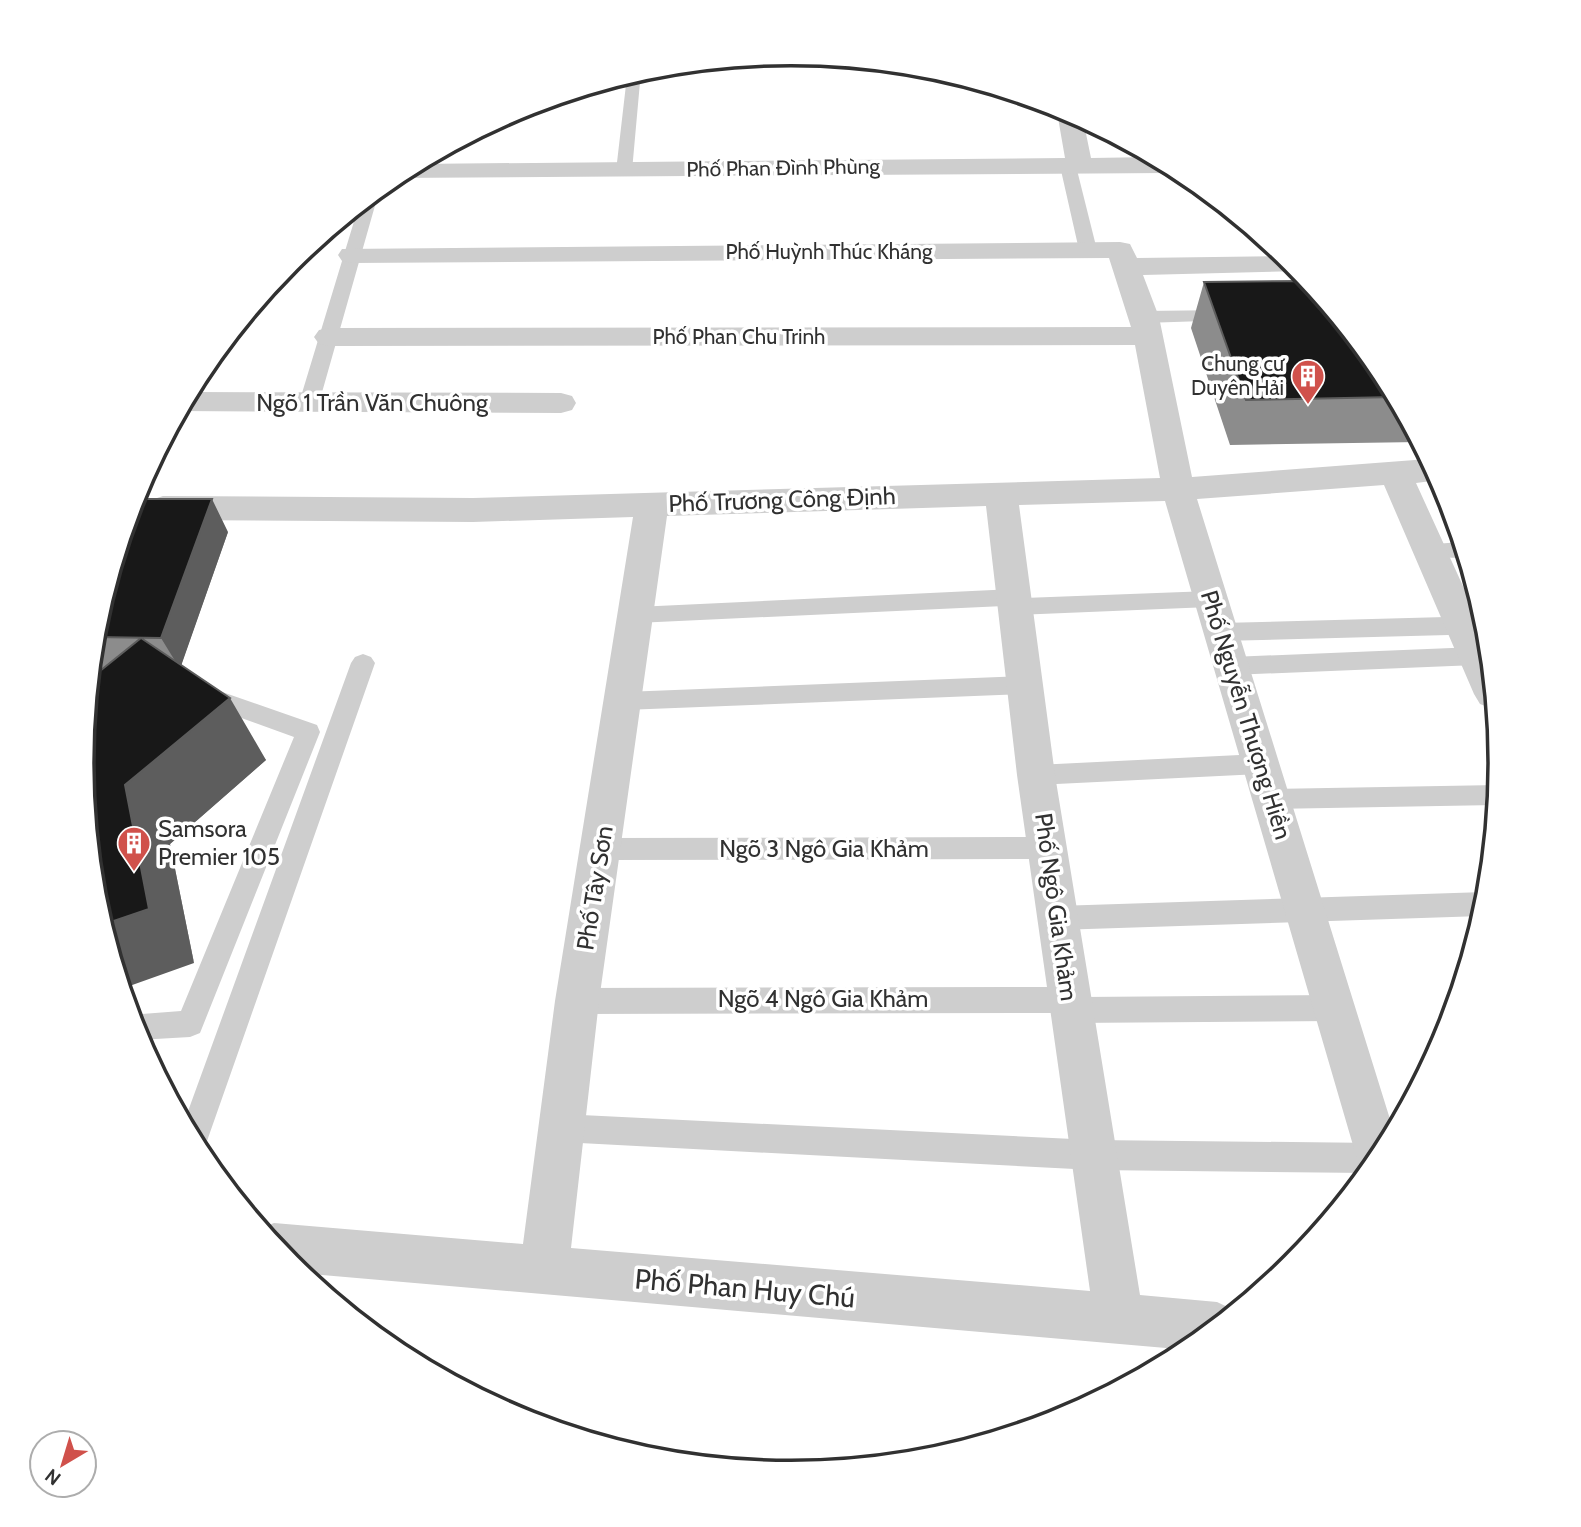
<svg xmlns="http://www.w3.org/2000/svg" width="1581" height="1527" font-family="Cabin,sans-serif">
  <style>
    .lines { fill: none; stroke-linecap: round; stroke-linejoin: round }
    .lane { fill: #cecece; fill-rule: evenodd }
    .street { fill: #cecece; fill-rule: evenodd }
    .wall { fill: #8c8c8c }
    .shaded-wall { fill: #5d5d5d }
    .building { fill: #181818; stroke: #5d5d5d; stroke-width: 2 }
    .labels { text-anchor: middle; stroke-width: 7; stroke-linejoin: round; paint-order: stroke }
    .far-street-label { font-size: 21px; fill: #313131; stroke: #fff }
    .far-poi-label { font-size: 21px; fill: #313131; stroke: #fff; text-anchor: end }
    .street-label { font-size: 24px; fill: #313131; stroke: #fff }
    .poi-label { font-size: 24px; fill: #313131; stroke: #fff; text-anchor: start }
    .near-street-label { font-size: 28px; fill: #313131; stroke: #fff }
    .rim { fill: none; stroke: #313131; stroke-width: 3.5 }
  </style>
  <rect width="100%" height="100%" fill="#fff"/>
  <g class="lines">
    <path class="lane" d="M641 71 632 171 624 176 616 171 627 76Z
      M1068 161 1076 166 1097 250 1088 255 1079 250 1060 166Z
      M376 191 378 195 319 403 309 410 302 408 299 403 359 205Z
      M1227 310 1234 312 1236 316 1234 320 1144 323 1135 317 1144 311Z
      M1461 542 1465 557 1463 558 1422 557 1419 551 1422 545Z
      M1014 589 1022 591 1024 598 1210 591 1218 593 1221 599 1218 605 1210 607 1015 615 1007 613 1004 606 636 623 628 621 625 615 628 609 636 607Z
      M1483 616 1486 634 1221 641 1213 638 1210 632 1213 626 1221 623Z
      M1476 647 1484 650 1488 656 1484 662 1476 665 1231 675 1223 672 1219 666 1223 660 1231 657Z
      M363 654 371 657 375 663 207 1141 198 1153 183 1125 351 663 355 657Z
      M1025 676 1033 678 1037 685 1033 692 1025 694 624 710 616 708 612 701 616 694 624 692Z
      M205 686 317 725 320 732 200 1033 190 1037 138 1040 129 1015 181 1011 294 737 197 702 193 695 197 688Z
      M1260 754 1269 757 1272 764 1269 771 1260 774 1036 785 1027 782 1024 775 1027 768 1036 765Z
      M1498 785 1496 805 1271 809 1262 806 1259 799 1262 792 1271 789Z
      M1047 837 1056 840 1060 848 1056 856 1047 859 601 860 592 857 588 849 592 841 601 838Z
      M1485 892 1482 916 1057 930 1048 926 1044 918 1048 910 1057 906Z
      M1070 987 1080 991 1082 997 1334 995 1344 999 1348 1008 1344 1017 1334 1021 1071 1023 1061 1019 1058 1013 577 1014 567 1010 563 1001 567 992 577 988Z
      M561 1114 1094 1140 1378 1143 1386 1147 1368 1173 1094 1170 561 1142 551 1138 546 1128 551 1118Z"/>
    <path class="street" d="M1060 108 1083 119 1091 158 1154 157 1177 170 1167 173 391 178 415 164 1065 158 1057 112Z
      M1120 242 1130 244 1137 258 1284 256 1299 271 1143 275 1159 317 1192 477 1428 459 1439 480 1416 483 1488 641 1493 709 1480 704 1474 694 1384 485 1197 499 1394 1132 1380 1158 1362 1176 1165 501 1019 505 1055 775 1140 1295 1217 1302 1236 1311 1189 1350 299 1273 259 1229 274 1223 523 1244 555 1001 633 517 473 522 163 520 151 516 146 508 151 500 163 496 473 498 1160 478 1135 345 329 346 319 344 314 337 319 330 329 328 1131 327 1109 258 352 263 342 261 338 255 342 249ZM986 506 1017 775 1090 1291 571 1248 599 1001 667 516Z
      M189 392 561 393 572 396 576 403 572 410 561 413 179 411Z"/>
  </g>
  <path class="wall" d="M1204 282 1380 370 1419 442 1230 445 1191 328Z
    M228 532 181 665 266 760 170 844 194 963 103 668H91L95 625Z"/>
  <path class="shaded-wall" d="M212 499 228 532 180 669 161 638Z
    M230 698 266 760 170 844 194 963 121 989 102 925 125 785Z"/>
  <path class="building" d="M1307 281 1380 370 1395 397 1246 400 1204 282Z
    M133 499H212L161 638 94 637 95 625Z
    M141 638 230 698 125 785 149 909 102 925 95 901 81 763 90 679Z"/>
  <defs>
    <symbol id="building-pin" viewBox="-11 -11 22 30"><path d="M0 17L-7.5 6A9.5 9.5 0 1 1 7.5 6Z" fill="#d0514b" stroke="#fff"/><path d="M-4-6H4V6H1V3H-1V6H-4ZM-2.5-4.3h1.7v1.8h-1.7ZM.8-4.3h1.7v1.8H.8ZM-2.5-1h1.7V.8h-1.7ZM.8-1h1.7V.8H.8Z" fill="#fff"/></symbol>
  </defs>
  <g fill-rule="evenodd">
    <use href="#building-pin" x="1289" y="357" width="38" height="52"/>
    <use href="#building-pin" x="115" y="824" width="38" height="52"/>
  </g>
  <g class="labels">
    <g class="far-street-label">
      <text transform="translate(783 168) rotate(-1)" y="7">Phố Phan Đình Phùng</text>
      <text x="829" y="259">Phố Huỳnh Thúc Kháng</text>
      <text x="739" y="344">Phố Phan Chu Trinh</text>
    </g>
    <g class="far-poi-label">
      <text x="1284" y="371">Chung cư<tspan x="1284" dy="24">Duyên Hải</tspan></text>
    </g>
    <g class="street-label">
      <text x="372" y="411">Ngõ 1 Trần Văn Chuông</text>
      <text transform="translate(782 500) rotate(-2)" y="8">Phố Trương Công Định</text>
      <text transform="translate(1246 715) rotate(73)" y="8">Phố Nguyễn Thượng Hiền</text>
      <text x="824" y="857">Ngõ 3 Ngô Gia Khảm</text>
      <text transform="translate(595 888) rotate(-81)" y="8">Phố Tây Sơn</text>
      <text transform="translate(1056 907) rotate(82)" y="8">Phố Ngô Gia Khảm</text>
      <text x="823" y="1007">Ngõ 4 Ngô Gia Khảm</text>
    </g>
    <g class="poi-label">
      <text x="158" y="837">Samsora<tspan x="158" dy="28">Premier 105</tspan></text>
    </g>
    <g class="near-street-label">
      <text transform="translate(745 1288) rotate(5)" y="10">Phố Phan Huy Chú</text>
    </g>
  </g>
  <path d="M0 0H1581V1527H0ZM94 763a697 697 0 1 1 1394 0a697 697 0 1 1-1394 0Z" fill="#fff" fill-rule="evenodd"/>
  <path class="rim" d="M94 763a697 697 0 1 1 1394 0a697 697 0 1 1-1394 0Z"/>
  <g transform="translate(63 1464) rotate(218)"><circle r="33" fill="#ffffff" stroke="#adadad" stroke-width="2"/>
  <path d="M0-5L12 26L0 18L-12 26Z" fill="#d0514b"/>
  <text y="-10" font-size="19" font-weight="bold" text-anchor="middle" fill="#313131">N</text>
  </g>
</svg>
